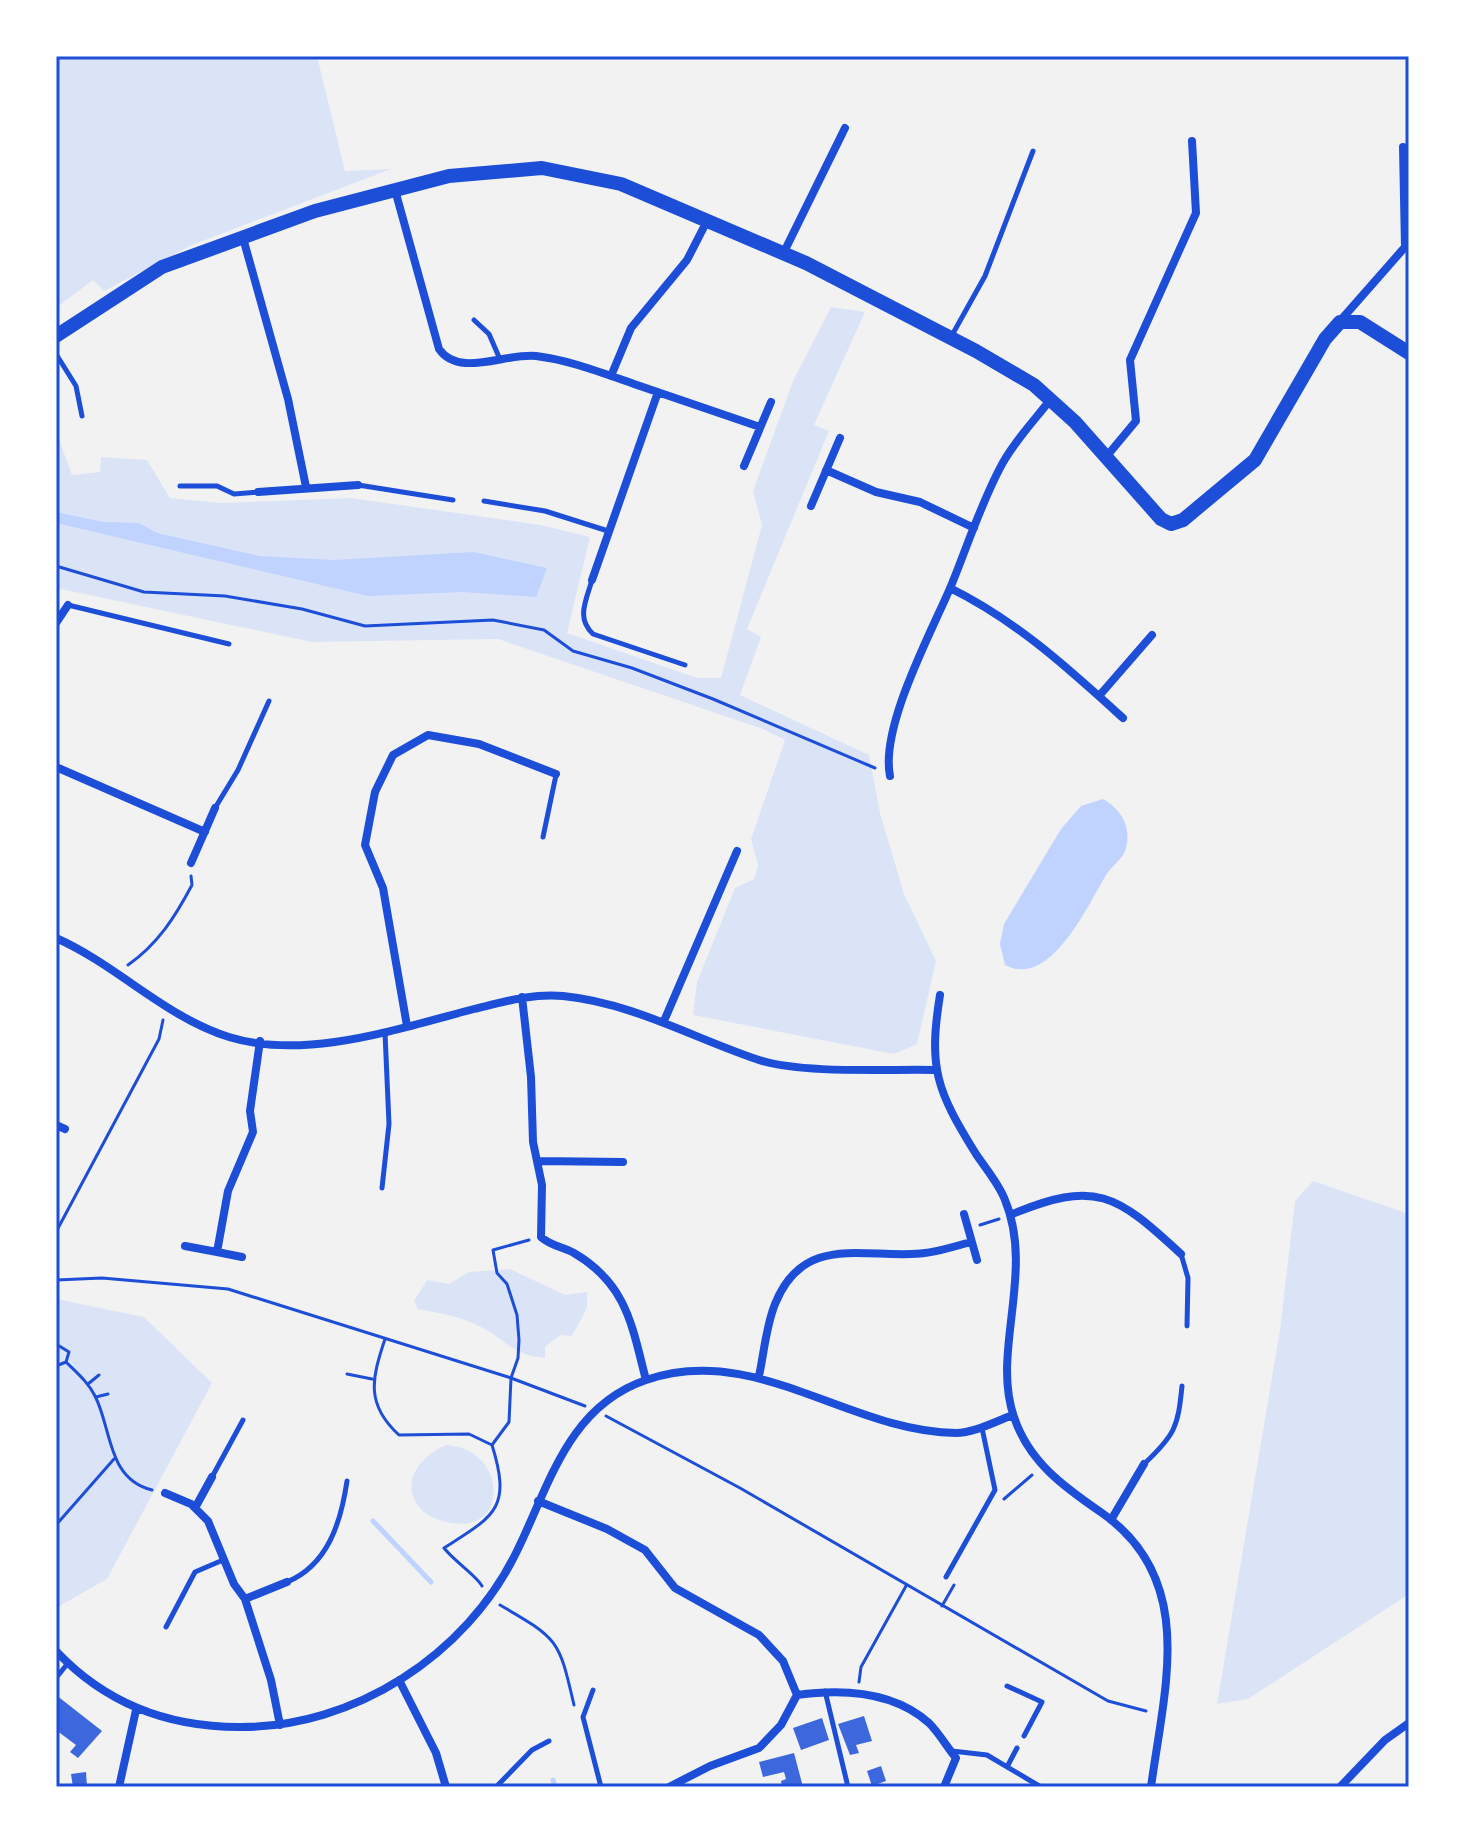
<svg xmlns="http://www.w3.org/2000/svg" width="1465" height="1843" font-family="Barlow,sans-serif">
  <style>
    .green { fill: #dbe4f7 }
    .water { fill: #bfd3fe }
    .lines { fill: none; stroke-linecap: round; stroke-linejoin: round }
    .stream { stroke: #bfd3fe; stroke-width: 5 }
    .building { fill: #3d67dc }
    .path { stroke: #1d4ed8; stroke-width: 3 }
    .service { stroke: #1d4ed8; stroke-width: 5 }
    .minor { stroke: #1d4ed8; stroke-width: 8 }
    .tertiary { stroke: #1d4ed8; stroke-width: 14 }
    .neatline { fill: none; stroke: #1d4ed8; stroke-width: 3 }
  </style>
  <rect width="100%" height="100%" fill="#f2f2f2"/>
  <path class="green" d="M56 56H317L345 171 391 169 192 245 104 291 93 280 56 308Z
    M831 307 865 312 814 425 829 431 747 629 761 637 740 695 869 755 880 813 904 894 936 961 917 1044 894 1054 693 1015 697 982 735 888 754 879 758 865 751 839 785 740 763 729 498 639 312 642 56 588V431L72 475 100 472 101 457 147 460 170 498 221 503 351 498 541 525 590 537 567 633 697 678H721L762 525 753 491 793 381Z
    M1313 1181 1409 1214V1594L1248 1699 1217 1704 1280 1330 1295 1201Z
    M510 1269 565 1295 587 1292V1308L572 1336 560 1335 545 1347V1358C510 1355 505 1338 479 1326 460 1316 438 1313 418 1309L414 1301 427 1280 449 1284 469 1272Z
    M56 1299 144 1317 212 1383 107 1579 56 1608Z
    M446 1445C507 1448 510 1533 452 1523 440 1521 427 1517 419 1507 399 1481 422 1455 446 1445Z"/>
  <path class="water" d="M56 512 103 522 139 523 157 533 259 556 334 560 473 552 547 568 536 597 464 592 368 596 56 523Z
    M1103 799C1121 809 1133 828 1125 851 1122 859 1111 867 1106 875 1087 907 1050 989 1005 965L1000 944 1004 924 1061 829 1081 806Z"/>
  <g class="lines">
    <path class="stream" d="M373 1521 431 1582
      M553 1780 555 1787"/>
  </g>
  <path class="building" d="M56 1695 102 1731 78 1758 70 1752 76 1745 56 1730Z
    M864 1716 872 1741 856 1745 859 1753 850 1755 838 1724Z
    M822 1718 829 1740 801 1750 793 1728Z
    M794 1753 803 1787H782L781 1781 786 1779 784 1772 763 1777 759 1762Z
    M881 1766 886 1781 872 1786 867 1771Z
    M86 1772 87 1787H73L71 1774Z"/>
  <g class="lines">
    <path class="path" d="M56 566 144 592 225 596 302 609 365 626 493 620 544 630 573 651 632 668 713 699 875 768
      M128 965C158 944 175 917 192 885L191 876
      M980 1225 999 1219
      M56 1232 159 1039 163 1020
      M56 1280 102 1278 228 1289 511 1378 585 1406
      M385 1339C372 1378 365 1404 399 1435L469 1434 492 1445 509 1422 511 1378 518 1358 519 1340 517 1315 507 1284 497 1273 493 1250 529 1240
      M56 1344 69 1352 66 1362
      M56 1366 66 1362C77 1373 88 1382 95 1396 112 1429 107 1479 152 1490
      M347 1374 372 1379
      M88 1384 99 1375
      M96 1397 108 1394
      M606 1416 740 1488 1108 1701 1146 1711
      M1004 1499 1032 1475
      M56 1524V1535
      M56 1525 114 1459
      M482 1586C477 1576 454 1561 444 1548 494 1516 512 1509 492 1445
      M500 1605C559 1639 559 1640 574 1705
      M942 1606 954 1585
      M859 1682 861 1667 906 1586"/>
    <path class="service" d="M474 320 489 334 499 357
      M951 337 985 276 1033 151
      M56 354 76 386 82 416
      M358 485 453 500
      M180 486H217L234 494 258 492
      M484 501 545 511 608 531
      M592 580C586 601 576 618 593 634L685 665
      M68 605 229 644
      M215 808 238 770 269 701
      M543 837 556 775
      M382 1188 389 1124 385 1033
      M1181 1254 1188 1278 1187 1326
      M1144 1464C1175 1435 1178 1427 1182 1386
      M212 1477 243 1420
      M946 1577 995 1490 982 1428
      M287 1582C328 1565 341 1522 347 1481
      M166 1627 195 1572 223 1560
      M56 1678 68 1663
      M1007 1686 1042 1702 1024 1736
      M593 1690 583 1717 601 1787
      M825 1691 848 1787
      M952 1751 987 1755 1041 1787
      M1007 1767 1017 1748
      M496 1787 532 1750 549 1741"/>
    <path class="minor" d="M395 190 439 349C459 378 504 353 536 356 570 360 605 374 637 385 678 399 719 413 760 427
      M243 238 288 399 306 487
      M783 254 845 128
      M1340 321 1405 247 1403 147
      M611 376 631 328 687 260 707 221
      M1106 457 1136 421 1130 360 1196 213 1192 141
      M744 466 771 402
      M826 470 876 492 920 502 974 528
      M258 492 358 485
      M811 506 840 438
      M592 580 658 392
      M950 588C1017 621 1069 669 1123 718
      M56 623 68 605
      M1099 696 1152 635
      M56 767 205 832
      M890 776C880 727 931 633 951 586 967 547 980 506 1000 468 1012 444 1034 421 1050 400
      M191 863 215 808
      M56 938C117 965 165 1017 229 1037 306 1061 400 1028 474 1009 503 1002 533 993 563 996 633 1003 693 1038 759 1060 802 1074 887 1069 934 1070
      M940 995C928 1069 937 1091 976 1154 986 1169 999 1184 1005 1200 1035 1273 991 1352 1014 1417 1029 1462 1064 1487 1102 1513 1198 1580 1164 1689 1151 1787
      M522 997 531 1077 533 1142 542 1185 541 1237C551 1246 563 1247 574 1253 627 1284 632 1326 646 1380
      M664 1021 737 851
      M407 1026 383 888 365 845 375 792 393 755 428 735 479 744 556 774
      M56 1125 65 1129
      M539 1161 623 1162
      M964 1214 977 1260
      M1010 1215C1096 1179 1116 1194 1181 1254
      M185 1246 217 1252 228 1191 253 1132 250 1111 260 1041
      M217 1252 242 1257
      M759 1376C764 1353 766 1326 775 1304 802 1237 856 1256 911 1254 932 1254 952 1247 971 1242
      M165 1493 191 1504 208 1521 234 1584 245 1599 271 1680 280 1725
      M538 1501 607 1529 645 1550 675 1588 759 1635 783 1661 797 1695
      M195 1508 212 1477
      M1111 1520 1144 1464
      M245 1599 287 1582
      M56 1651C106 1704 167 1727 239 1727 354 1728 466 1655 516 1553 549 1487 567 1407 646 1380 755 1342 849 1432 956 1433 974 1433 996 1421 1013 1415
      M399 1680 436 1753 446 1787
      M119 1787 136 1710
      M669 1787 710 1766 759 1748 781 1725 797 1695C841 1689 893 1691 929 1723 939 1733 947 1747 956 1758L944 1787
      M1340 1787 1385 1740 1409 1723"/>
    <path class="tertiary" d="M56 336 162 267 315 211 449 176 542 168 621 184 806 263 976 351 1034 385 1075 422 1161 519 1171 524 1183 520 1255 460 1325 339 1340 322H1360L1409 353"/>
  </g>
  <rect width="1465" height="1843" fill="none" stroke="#ffffff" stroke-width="116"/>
  <rect x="58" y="58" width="1349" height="1727" class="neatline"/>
</svg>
